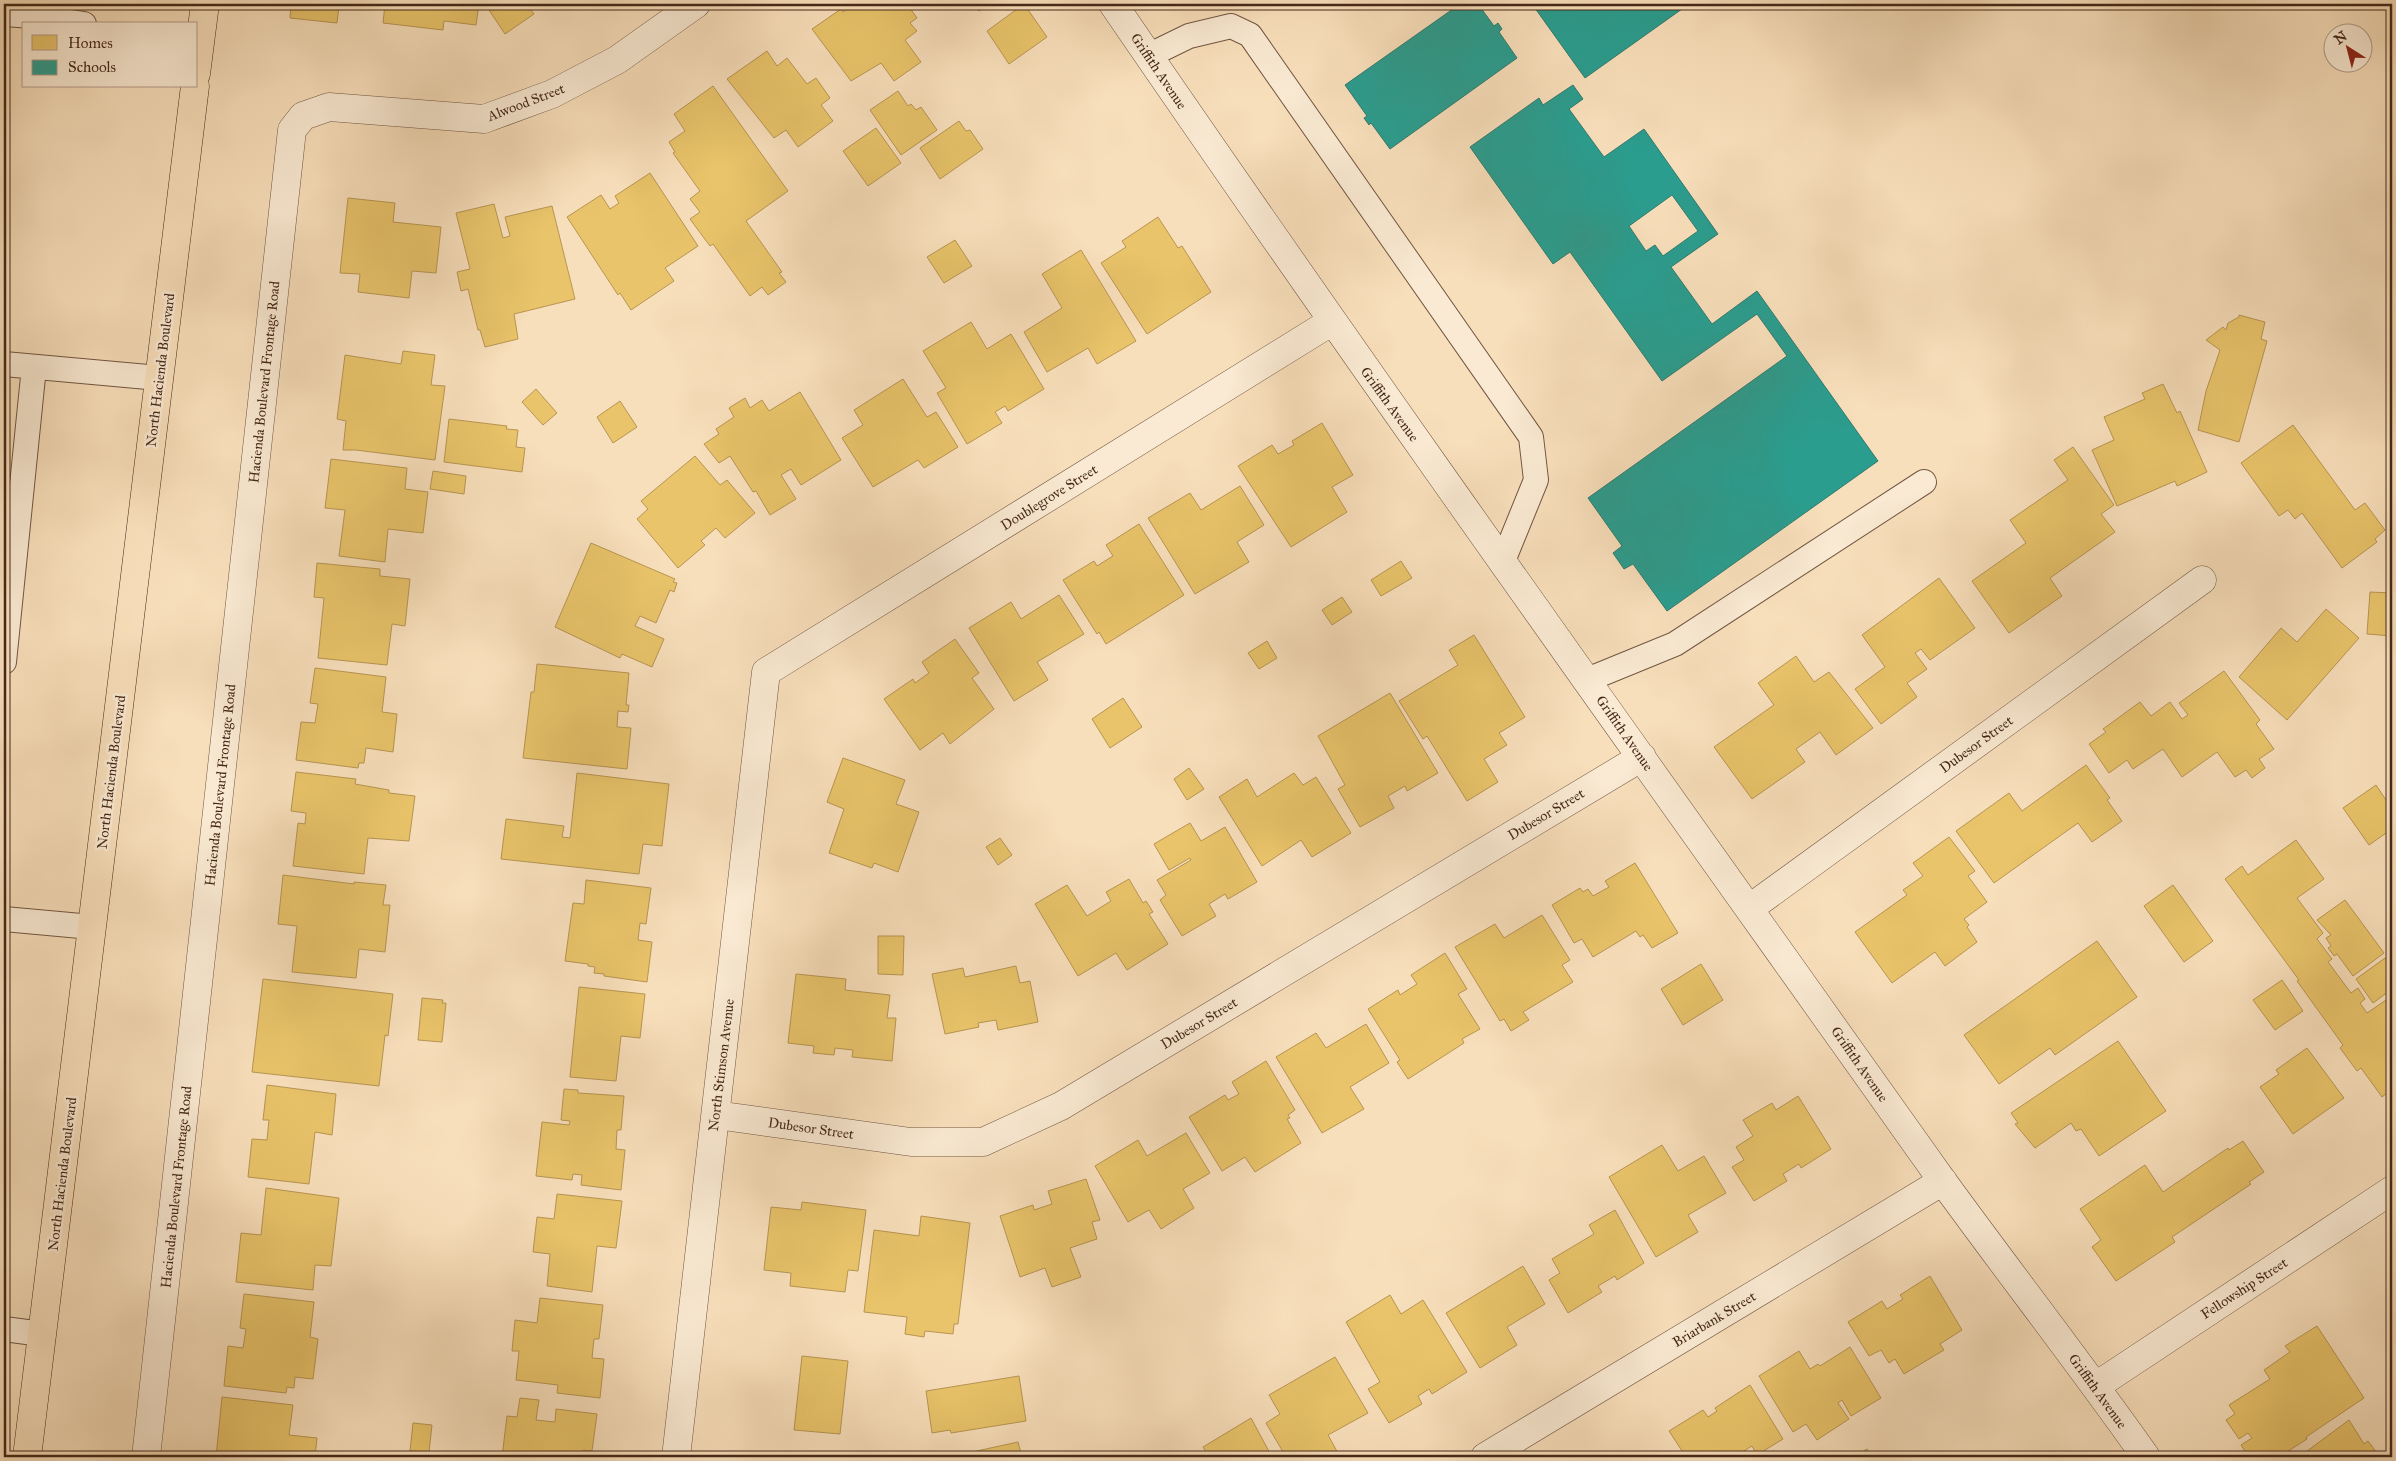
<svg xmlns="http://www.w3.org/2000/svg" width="2396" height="1461" font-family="'IM FELL Great Primer',serif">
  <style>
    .homes { fill: #e9c46a; stroke: #b89552 }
    .schools { fill: #2a9d8f; stroke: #327a6c; fill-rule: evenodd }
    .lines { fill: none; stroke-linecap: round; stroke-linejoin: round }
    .service-casing { stroke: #725642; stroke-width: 26 }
    .minor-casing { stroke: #725642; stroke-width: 29 }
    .primary-casing { stroke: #452819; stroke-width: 29 }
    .service { stroke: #faead3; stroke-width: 24 }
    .minor { stroke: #faead3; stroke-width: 28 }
    .primary { stroke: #f8dfbb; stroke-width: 28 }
    .labels { text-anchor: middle; stroke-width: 5; stroke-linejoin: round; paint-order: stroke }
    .street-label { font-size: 14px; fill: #452819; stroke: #faead3 }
  </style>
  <rect width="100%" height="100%" fill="#f8dfbb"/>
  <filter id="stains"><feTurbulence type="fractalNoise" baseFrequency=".004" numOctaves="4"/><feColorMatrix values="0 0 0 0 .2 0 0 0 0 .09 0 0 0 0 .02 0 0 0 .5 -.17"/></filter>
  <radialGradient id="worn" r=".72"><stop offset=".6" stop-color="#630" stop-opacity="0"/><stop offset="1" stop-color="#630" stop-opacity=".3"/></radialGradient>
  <path class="homes" d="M291 4H351V8L339 6 337 23 290 18Z
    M385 4H479L476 25 444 21 443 30 383 23Z
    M485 4H526L534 14 505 34Z
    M854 4H907L917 18 910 23 917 31 905 40 921 62 894 81 881 63 851 81 812 29 841 9 843 12Z
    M947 4H959L951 10Z
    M973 4H989L979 11Z
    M1024 4 1047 37 1009 64 987 31Z
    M767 51 777 66 787 58 807 84 816 78 830 98 821 105 833 121 798 147 786 130 774 138 727 79Z
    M713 86 788 191 746 221 782 272 779 273 786 282 768 295 762 287 750 296 713 244 710 246 690 219 700 212 690 199 700 191 673 153 675 152 669 142 685 131 674 114Z
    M898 91 908 106 911 104 916 110 921 107 937 130 901 155 870 110Z
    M959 121 966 131 970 130 983 149 940 179 920 148Z
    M876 128 901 163 868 186 843 151Z
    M650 173 698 246 665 268 674 281 631 310 620 293 618 295 567 217 601 195 610 209 619 203 615 196Z
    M348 198 395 203 393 222 441 227 436 273 412 271 409 298 358 292 360 274 340 273Z
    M494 204 503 238 510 236 505 217 552 206 575 299 514 314 518 339 485 347 480 330H478L468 289 461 291 457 272 470 269 456 213Z
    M1158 217 1178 248 1182 246 1211 292 1147 334 1101 263 1126 247 1122 241Z
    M955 240 972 266 944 283 927 257Z
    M1081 250 1136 341 1097 364 1088 348 1047 372 1024 332 1062 308 1042 274Z
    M2239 315 2265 322 2261 339 2267 341 2239 442 2198 430 2206 391 2220 350 2206 340 2223 327 2226 330 2228 323 2239 317Z
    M971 322 987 349 1011 334 1044 389 1008 411 1005 406 995 412 1002 423 967 444 937 393 946 388 923 351Z
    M403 351 435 355 431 385 445 386 435 460 356 450H343L346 421 337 419 345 355 401 364Z
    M903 379 927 417 936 412 958 447 924 468 918 460 873 487 842 438 863 425 854 410Z
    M2163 384 2177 413 2180 411 2207 472 2177 486 2175 481 2117 506 2092 450 2114 440 2104 417 2145 399 2142 393Z
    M536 389 557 413 543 425 522 402Z
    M800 392 841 460 801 485 791 469 781 475 796 499 770 515 756 491 753 492 730 456 719 463 704 444 719 434 716 429 734 417 729 408 745 398 750 408 762 400 769 411Z
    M620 401 637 427 613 443 597 417Z
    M449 419 507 426 506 429 518 430 516 447 525 448 522 472 444 462Z
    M1322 423 1353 475 1332 487 1347 512 1291 547 1238 466 1272 445 1278 454 1294 445 1292 441Z
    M2293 425 2355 510 2365 503 2385 530 2375 539 2377 542 2342 568 2302 513 2295 519 2288 510 2279 516 2241 463Z
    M2073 447 2114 505 2101 514 2115 532 2050 578 2062 596 2009 633 1972 581 2026 543 2010 520 2068 480 2054 460Z
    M695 456 720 485 727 480 755 513 725 538 716 528 701 541 705 545 678 568 637 519 648 509 641 501Z
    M331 459 407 468 405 489 428 492 423 533 388 529 385 562 339 556 345 510 325 508Z
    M433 471 466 476 464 494 430 489Z
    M1240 486 1264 525 1237 542 1249 562 1195 594 1148 518 1190 493 1201 510Z
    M1139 524 1184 595 1106 644 1099 632 1097 634 1063 580 1094 561 1097 566 1113 556 1106 545Z
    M591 543 675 579 673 582 677 583 674 592 670 590 656 623 640 616 635 626 664 639 652 667 622 654 620 658 555 627Z
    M1401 561 1412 578 1381 596 1371 580Z
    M317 563 380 569V576L410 579 405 626 392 624 387 665 318 658 324 598 314 597Z
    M1939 578 1975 628 1930 660 1921 649 1915 653 1927 669 1907 683 1917 697 1881 724 1855 689 1885 667 1862 635Z
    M2370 592 2392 593V636L2367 634Z
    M1059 595 1084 634 1037 662 1048 680 1014 701 969 628 1011 602 1021 619Z
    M1342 597 1352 612 1332 625 1322 610Z
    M2326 609 2359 638 2287 720 2239 677 2281 628 2297 642Z
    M1474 635 1525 717 1499 733 1507 745 1484 759 1498 782 1467 801 1427 736 1423 739 1399 701 1458 665 1449 650Z
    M955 639 979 673 972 678 994 709 950 744 943 733 920 750 884 699 913 679 915 683 929 673 922 662Z
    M1267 641 1277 658 1259 669 1248 653Z
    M1796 656 1814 682 1829 672 1873 728 1836 755 1820 732 1796 749 1805 762 1752 799 1714 747 1774 705 1758 683Z
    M537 664 629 673 626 705H629L628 712 618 711 617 727 631 728 627 769 523 758 531 692H534Z
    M315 668 386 677 382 712 397 714 393 752 366 748 364 763H359L358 768 296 760 301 722 315 723 318 704 310 703Z
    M2224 671 2260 720 2256 724 2274 749 2259 759 2265 768 2252 778 2246 770 2235 777 2217 752 2182 777 2163 749 2133 769 2127 760 2109 773 2089 744 2106 732 2103 729 2140 702 2151 716 2170 702 2182 719 2188 715 2179 703Z
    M1390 693 1438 773 1407 791 1405 786 1388 796 1394 808 1360 827 1338 789 1345 785 1318 736Z
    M1123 698 1142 727 1110 748 1092 719Z
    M843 758 905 780 896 804 919 812 898 872 874 863 872 868 829 853 844 809 827 802Z
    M2086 765 2110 798 2107 800 2122 821 2092 842 2078 823 1994 883 1956 831 2009 793 2022 811Z
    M1189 768 1204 789 1187 800 1174 779Z
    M296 772 356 779 355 784 389 790V793L415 796 409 841 368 838 364 874 293 866 298 823 305 824 306 813 291 811Z
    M577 773 669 784 662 846 643 844 639 874 501 859 506 819 564 826 562 837 570 838Z
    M1294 773 1303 785 1316 777 1351 833 1312 857 1301 840 1262 866 1219 797 1247 779 1257 797Z
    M2376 785 2392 809V829L2369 845 2343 808Z
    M1190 823 1201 841 1225 827 1257 882 1228 899 1225 894 1209 904 1216 916 1182 936 1160 900 1166 895 1157 880 1191 860 1190 858 1169 870 1154 844Z
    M1949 837 1975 871 1968 876 1987 902 1964 919 1969 925 1967 927 1977 942 1945 966 1935 952 1892 983 1855 932 1907 895 1903 890 1923 876 1913 863Z
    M1000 838 1012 855 998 865 986 847Z
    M2296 840 2324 879 2297 898 2323 933 2317 939 2332 959 2328 962 2351 993 2358 988 2365 999 2360 1003 2367 1013 2392 996V1089L2382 1097 2361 1068 2357 1071 2340 1048 2343 1045 2297 981 2299 980 2225 879 2242 866 2248 875Z
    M1635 863 1678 933 1652 948 1643 935 1640 937 1636 931 1593 957 1582 939 1574 943 1552 905 1580 888 1583 892 1588 889 1593 896 1609 887 1605 881Z
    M283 875 354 884V882L386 885 383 905H390L385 952 359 949 356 978 292 972 297 926 278 924Z
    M1129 879 1143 903 1146 901 1153 912 1149 914 1168 944 1127 970 1116 953 1078 976 1035 904 1067 885 1087 916 1111 901 1106 892Z
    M586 880 651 888 646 924 640 923 638 940 652 942 647 982 604 976V974L594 973 595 967 588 966V964L565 961 573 903 584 904Z
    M2173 885 2213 941 2184 962 2144 906Z
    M2345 900 2384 953 2353 976 2337 954 2334 956 2328 948 2331 946 2326 938 2331 935 2317 920Z
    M1542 915 1570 960 1562 965 1573 982 1523 1012 1529 1020 1511 1031 1504 1019 1500 1021 1455 947 1495 924 1504 938Z
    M878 936H904L903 975 878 974Z
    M2097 941 2137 997 2055 1055 2050 1048 1999 1084 1964 1035Z
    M1445 953 1467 989 1458 994 1480 1029 1462 1039 1464 1043 1408 1079 1397 1062 1400 1060 1368 1009 1398 990 1400 995 1417 984 1411 975Z
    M2385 958 2392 968V989L2373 1003 2356 979Z
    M1701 964 1723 1000 1683 1025 1661 989Z
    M1016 966 1020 983 1030 981 1038 1022 998 1030 996 1020 978 1023 979 1027 945 1034 932 974 963 968 965 977Z
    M796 974 846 979 845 990 890 995 887 1018H896L892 1061 852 1057 853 1050 835 1048 834 1055 813 1053 814 1046 788 1043Z
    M263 979 393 994 388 1036 385 1035 379 1086 252 1072Z
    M2282 980 2303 1011 2275 1030 2253 1000Z
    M579 987 645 994 640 1038 621 1036 616 1081 570 1077Z
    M422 998 443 1000 442 1003H446L442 1042 418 1040Z
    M1366 1024 1389 1063 1350 1087 1364 1109 1322 1133 1276 1057 1316 1033 1326 1048Z
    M2118 1041 2166 1111 2099 1156 2081 1129 2076 1131 2071 1123 2035 1148 2015 1124 2018 1123 2011 1113Z
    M2307 1048 2344 1098 2293 1134 2260 1087 2279 1074 2276 1070Z
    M1266 1061 1295 1110 1288 1115 1290 1118 1287 1119 1301 1143 1255 1172 1245 1157 1222 1171 1189 1117 1225 1095 1228 1100 1239 1094 1232 1082Z
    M267 1085 336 1094 332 1135 315 1132 309 1184 248 1177 252 1139 267 1140 269 1120H263Z
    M564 1089 578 1090V1093L624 1096 621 1130H617L616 1149 625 1150 621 1190 581 1185 582 1175 573 1174 572 1180 536 1176 542 1122 569 1125 570 1121 561 1120Z
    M1798 1096 1831 1149 1801 1168 1799 1164 1783 1174 1787 1181 1754 1201 1732 1167 1744 1160 1736 1147 1753 1136 1743 1120 1772 1103 1776 1110Z
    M1186 1133 1210 1173 1183 1189 1194 1208 1161 1229 1149 1210 1128 1222 1095 1166 1138 1140 1147 1156Z
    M2243 1141 2264 1172 2249 1182 2251 1184 2172 1237 2175 1242 2116 1281 2092 1247 2101 1240 2080 1209 2145 1165 2163 1192 2228 1148 2229 1150Z
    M1662 1145 1678 1171 1704 1156 1726 1193 1688 1215 1698 1232 1656 1257 1609 1177Z
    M1086 1179 1100 1220 1092 1222 1097 1239 1070 1248 1081 1277 1052 1287 1045 1268 1020 1277 1000 1216 1033 1205 1034 1210 1052 1204 1048 1191Z
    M266 1188 339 1198 331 1266 315 1265 313 1290 236 1282 241 1233 261 1235Z
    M557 1194 622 1201 616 1248 597 1246 592 1292 547 1286 550 1254 533 1252 537 1217 554 1219Z
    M802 1202 866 1210 858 1271 848 1270 845 1292 790 1286 791 1273 764 1270 771 1207 801 1210Z
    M1615 1210 1644 1263 1617 1280 1615 1276 1598 1286 1602 1292 1568 1313 1549 1280 1560 1273 1552 1259 1594 1234 1589 1225Z
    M921 1216 970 1223 958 1324H954L953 1334 925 1331 924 1337 905 1334 907 1317 864 1312 874 1230 919 1236Z
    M1523 1266 1545 1304 1507 1327 1517 1345 1480 1368 1446 1313Z
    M1930 1276 1962 1330 1940 1344 1944 1350 1904 1374 1895 1359 1889 1363 1881 1350 1869 1356 1848 1322 1882 1301 1887 1309 1903 1299 1900 1295Z
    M244 1294 314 1302 310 1337 318 1339 313 1379 295 1377 294 1388 287 1387 286 1393 224 1386 228 1346 243 1348 246 1329 240 1328Z
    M1390 1295 1401 1314 1423 1300 1467 1372 1432 1394 1429 1389 1418 1396 1422 1404 1389 1423 1368 1389 1380 1382 1346 1322Z
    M540 1298 603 1305 599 1339H594L592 1358 604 1359 600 1398 557 1393 558 1385 516 1380 519 1351H512L515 1320 537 1323Z
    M2317 1326 2364 1398 2306 1437 2307 1439 2279 1457H2249L2241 1445 2252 1438 2248 1433 2239 1439 2226 1420 2235 1414 2229 1405 2270 1379 2264 1370 2290 1352 2285 1346Z
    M1850 1347 1881 1398 1851 1416 1842 1400 1838 1403 1849 1419 1817 1440 1806 1424 1793 1432 1759 1376 1799 1351 1810 1369 1818 1364 1820 1366Z
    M802 1356 848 1361 840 1434 794 1430Z
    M1335 1357 1368 1413 1328 1435 1339 1455 1335 1457H1286L1266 1423 1280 1414 1269 1395Z
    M1019 1376 1026 1421 951 1433 950 1430 932 1433 926 1391Z
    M1750 1385 1783 1439 1757 1455 1752 1446 1734 1457H1686L1669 1431 1703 1410 1708 1417 1717 1411 1715 1408Z
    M222 1397 293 1405 289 1435 317 1438 315 1457H216Z
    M520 1398 539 1400 536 1420 555 1422 556 1409 597 1414 592 1451 583 1450V1457H502L507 1416 517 1417Z
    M1251 1418 1272 1457H1209L1203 1447Z
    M2349 1420 2364 1444 2368 1441 2380 1457H2299Z
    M413 1423 432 1425 429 1452 410 1451Z
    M1018 1442 1022 1457H949Z
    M1867 1449 1872 1457H1853Z"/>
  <path class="schools" d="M1460 4H1478L1494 26 1498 23 1502 29 1499 32 1517 58 1390 149 1371 123 1369 125 1364 118 1367 116 1345 85Z
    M1532 4H1689L1585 78Z
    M1573 85 1583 99 1569 109 1604 157 1644 129 1718 234 1671 267 1712 324 1757 291 1878 461 1667 611 1633 564 1624 569 1613 553 1622 546 1588 498 1787 356 1757 314 1662 381 1570 252 1553 264 1470 147 1539 98 1543 105ZM1672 195 1698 231 1663 256 1655 245 1646 251 1629 226Z"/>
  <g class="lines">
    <defs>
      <path id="service" d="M35 4 33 16 84 24
        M4 14 33 16
        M1148 56 1189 36 1231 26 1250 35 1531 437 1536 480 1503 561
        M4 364 159 378
        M4 662 34 367
        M1587 680 1675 644 1924 482
        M4 919 92 927
        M4 1329 42 1334"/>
      <path id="minor" d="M1113 4C1383 398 1662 786 1939 1176 2007 1270 2079 1362 2146 1457
        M1750 908 2202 580
        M716 1115 911 1142H983L1061 1106 1642 757
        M2096 1386 2392 1190
        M146 1457 292 130 303 116 329 107 484 119 552 94 617 60 696 4
        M676 1457 766 672 1331 322
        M1485 1457 1943 1181"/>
      <path id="primary" d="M196 74 205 4
        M27 1457 195 86"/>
    </defs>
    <use href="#service" class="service-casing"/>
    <use href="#minor" class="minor-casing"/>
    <use href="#primary" class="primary-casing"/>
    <use href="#service" class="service"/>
    <use href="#minor" class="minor"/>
    <use href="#primary" class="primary"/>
  </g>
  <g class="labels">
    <g class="street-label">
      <text transform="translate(1159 71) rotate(56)" y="5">Griffith Avenue</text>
      <text transform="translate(526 102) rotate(-21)" y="5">Alwood Street</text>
      <text transform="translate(160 370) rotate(-83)" y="5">North Hacienda Boulevard</text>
      <text transform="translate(264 382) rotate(-84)" y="5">Hacienda Boulevard Frontage Road</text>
      <text transform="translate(1390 404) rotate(54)" y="5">Griffith Avenue</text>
      <text transform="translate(1049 497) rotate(-32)" y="5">Doublegrove Street</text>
      <text transform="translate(1625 733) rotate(55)" y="5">Griffith Avenue</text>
      <text transform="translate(1976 744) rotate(-36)" y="5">Dubesor Street</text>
      <text transform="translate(111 772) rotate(-83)" y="5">North Hacienda Boulevard</text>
      <text transform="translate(220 785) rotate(-84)" y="5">Hacienda Boulevard Frontage Road</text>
      <text transform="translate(1546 814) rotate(-31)" y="5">Dubesor Street</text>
      <text transform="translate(1199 1023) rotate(-31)" y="5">Dubesor Street</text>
      <text transform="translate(1860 1064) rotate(55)" y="5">Griffith Avenue</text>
      <text transform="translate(721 1065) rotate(-83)" y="5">North Stimson Avenue</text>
      <text transform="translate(811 1128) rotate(8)" y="5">Dubesor Street</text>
      <text transform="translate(62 1174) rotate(-83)" y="5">North Hacienda Boulevard</text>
      <text transform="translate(176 1187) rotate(-84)" y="5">Hacienda Boulevard Frontage Road</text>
      <text transform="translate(2244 1288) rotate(-33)" y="5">Fellowship Street</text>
      <text transform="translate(1714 1319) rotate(-31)" y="5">Briarbank Street</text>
      <text transform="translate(2098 1391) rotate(54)" y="5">Griffith Avenue</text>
    </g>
  </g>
  <rect width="2396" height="1461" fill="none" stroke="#f8dfbb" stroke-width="20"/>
  <rect x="5" y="5" width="2386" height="1451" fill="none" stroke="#452819" stroke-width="2.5"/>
  <rect x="10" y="10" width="2376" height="1441" fill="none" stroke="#452819"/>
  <rect x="22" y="22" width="175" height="65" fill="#faead3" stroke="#b29c89"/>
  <rect x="32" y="35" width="25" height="15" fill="#e9c46a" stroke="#b29c89"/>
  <text x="68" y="48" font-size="15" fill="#452819">Homes</text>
  <rect x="32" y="60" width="25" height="15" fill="#2a9d8f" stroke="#b29c89"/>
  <text x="68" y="72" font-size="15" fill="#452819">Schools</text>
  <g transform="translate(2348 48) rotate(324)"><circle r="24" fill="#faead3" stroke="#b29c89"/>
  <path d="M0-4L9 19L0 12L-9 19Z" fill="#8f2418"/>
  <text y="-8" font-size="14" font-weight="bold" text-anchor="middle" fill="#452819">N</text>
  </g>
  <rect width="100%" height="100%" filter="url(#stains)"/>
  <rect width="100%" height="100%" fill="url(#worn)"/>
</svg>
